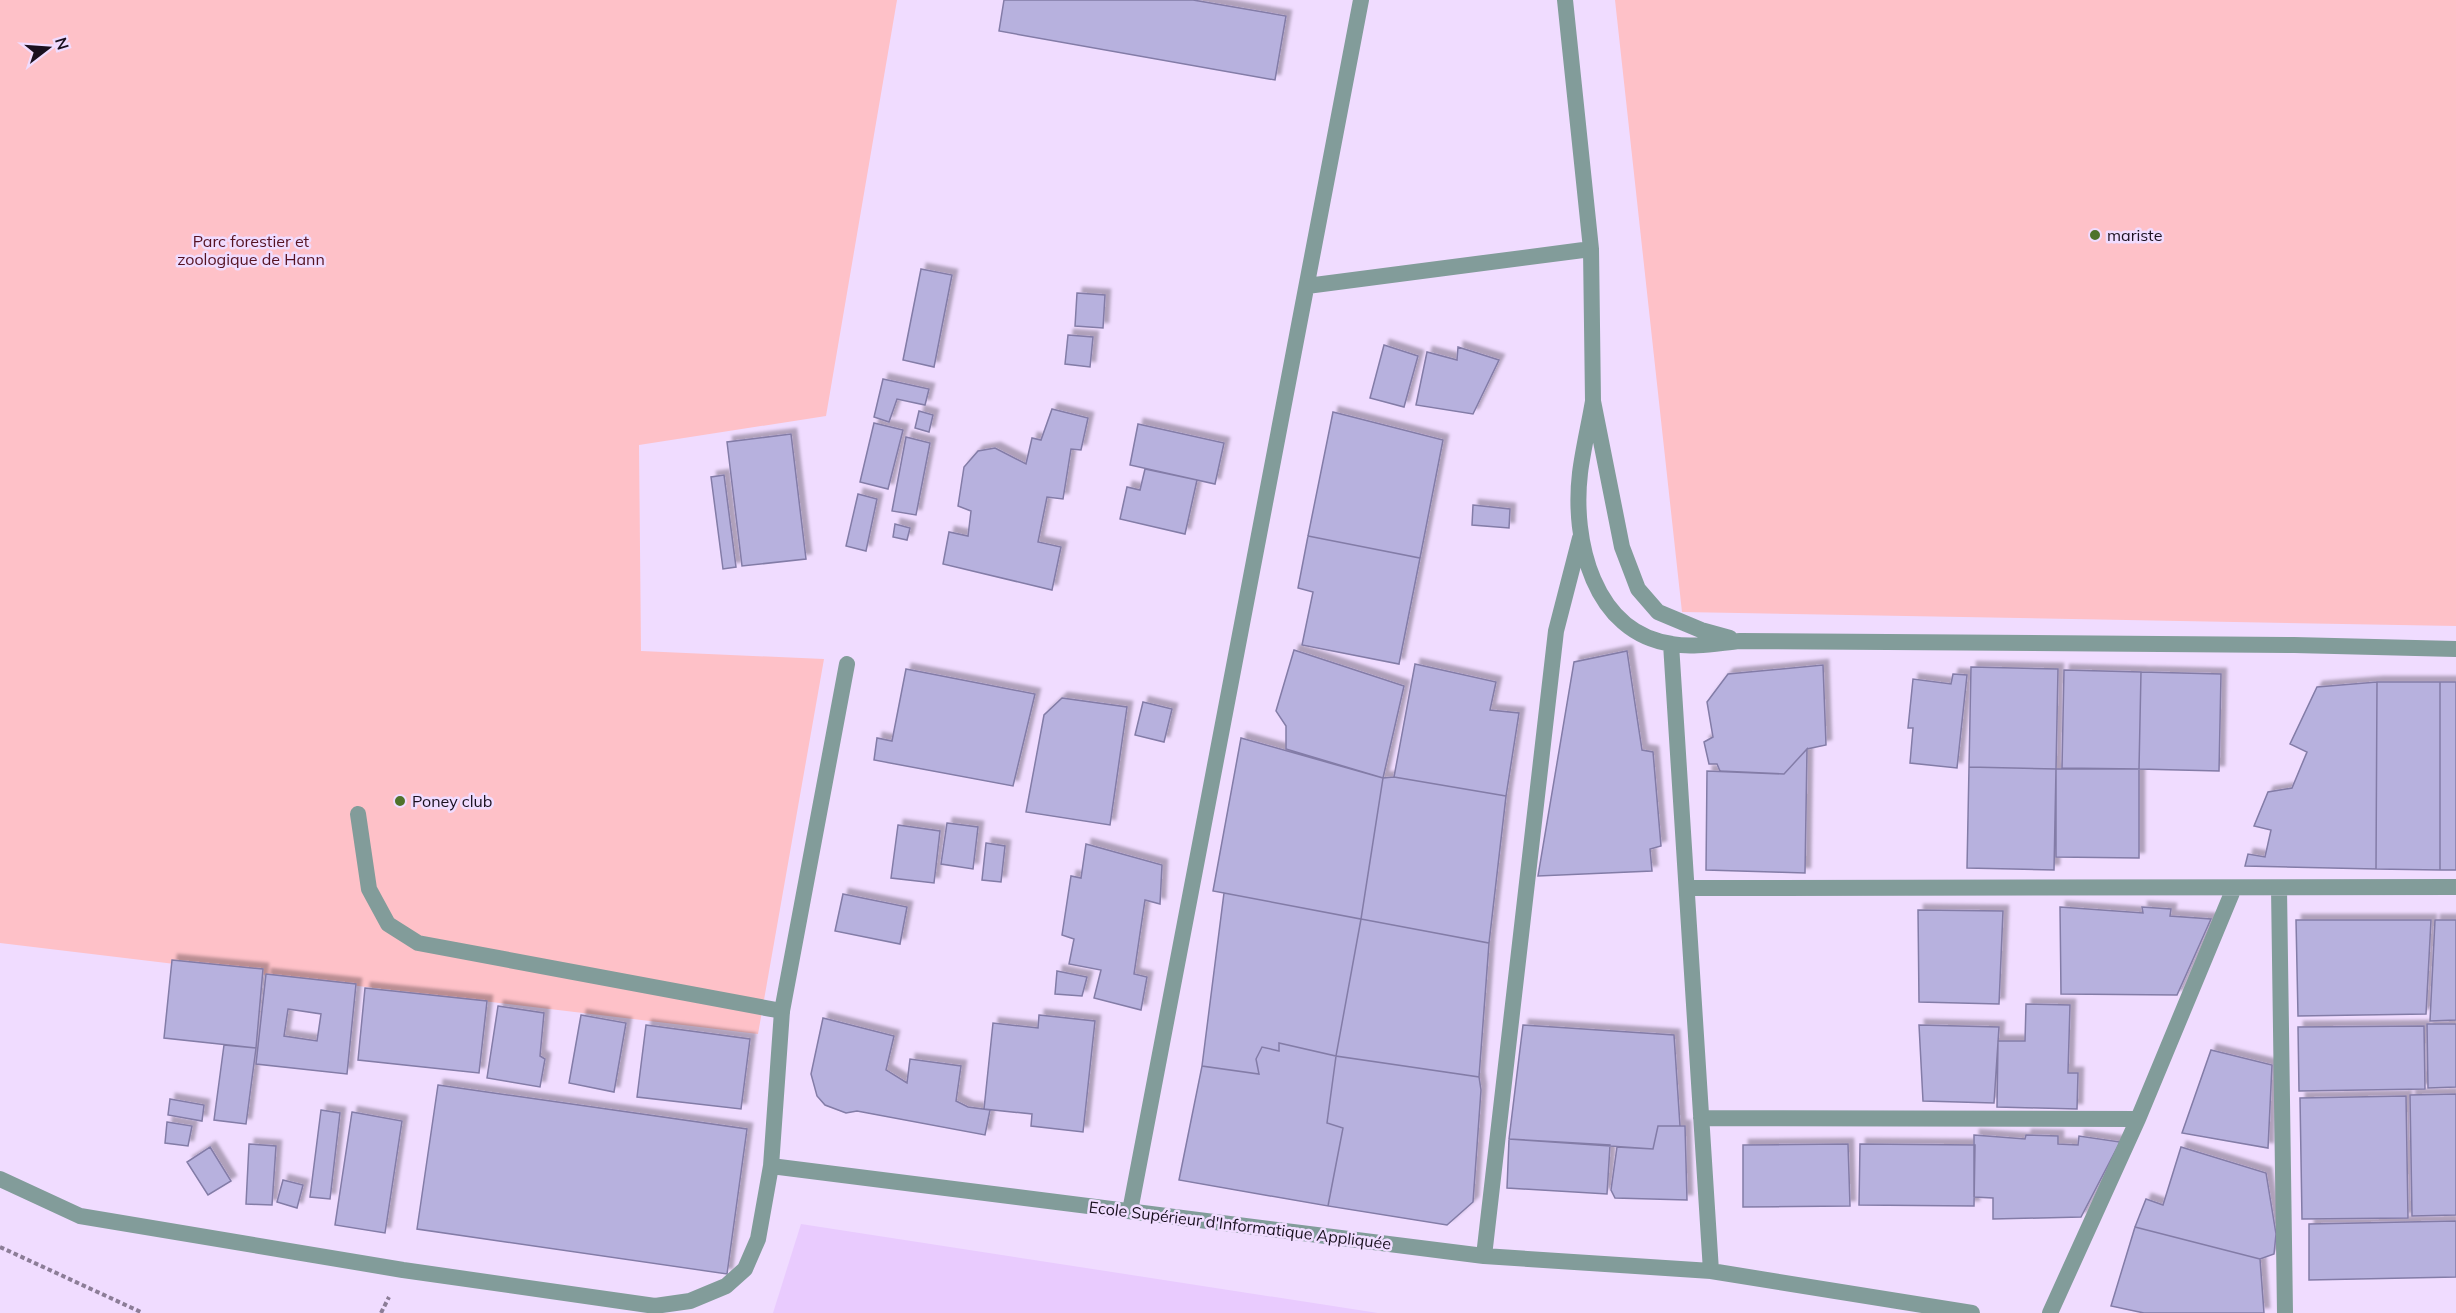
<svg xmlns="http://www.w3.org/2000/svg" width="2456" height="1313" font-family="Mulish,sans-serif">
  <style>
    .built { fill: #e9cbfe }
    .green { fill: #fec1c8 }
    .building { fill: #b7b1de; stroke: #837ca7; stroke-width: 1.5; fill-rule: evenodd; filter: url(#shadow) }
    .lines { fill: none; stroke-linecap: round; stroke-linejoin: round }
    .path { stroke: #8c7d97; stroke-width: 4; stroke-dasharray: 4.5 3; stroke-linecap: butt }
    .service { stroke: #829c9a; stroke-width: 16 }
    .minor { stroke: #829c9a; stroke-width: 16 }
    .poi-dot { fill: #4f722a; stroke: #f0dcff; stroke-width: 2 }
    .labels { text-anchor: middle; stroke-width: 5; stroke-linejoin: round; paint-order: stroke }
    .poi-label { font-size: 16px; fill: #19101f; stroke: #f0dcff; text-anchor: start }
    .park-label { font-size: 16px; fill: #551222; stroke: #f0dcff }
    .street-label { font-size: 16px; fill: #19101f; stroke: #f0dcff }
  </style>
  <defs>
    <filter id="shadow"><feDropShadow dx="5.5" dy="-5.5" stdDeviation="1.5" flood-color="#0004"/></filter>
  </defs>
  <rect width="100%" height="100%" fill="#f0dcff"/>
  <path class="built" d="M801 1224 1378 1313H773Z"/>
  <path class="green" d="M0 0H897L826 416 639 445 641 651 824 659 758 1034 0 943Z
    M1615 0H2456V626L1682 612Z"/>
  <path class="building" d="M1004 0H1193L1286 16 1275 80 999 31Z
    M921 269 952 275 934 367 903 360Z
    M1077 293 1105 295 1103 328 1075 326Z
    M1068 335 1093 337 1090 367 1065 364Z
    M1384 345 1418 356 1404 407 1370 398Z
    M1458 347 1499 360 1473 414 1416 405 1427 352 1457 360Z
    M883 379 929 389 925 405 897 399 889 422 874 417Z
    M1052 409 1088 418 1081 450 1071 449 1063 499 1047 497 1038 542 1061 547 1052 590 943 564 949 532 968 536 971 511 958 506 964 467 978 451 995 448 1026 464 1032 438 1041 440Z
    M919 411 933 415 929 432 915 428Z
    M1333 412 1443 440 1420 558 1308 536Z
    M874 423 903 430 888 489 860 482Z
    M1138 424 1224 443 1215 484 1130 465Z
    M791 434 806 559 742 566 727 442Z
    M906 437 930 443 916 515 892 511Z
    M1145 469 1197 480 1185 534 1120 519 1127 487 1140 490Z
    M724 475 736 567 723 569 711 477Z
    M858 494 877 499 866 551 846 546Z
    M1473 505 1510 509 1509 528 1472 525Z
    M895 524 910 528 907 540 893 537Z
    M1308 536 1420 558 1399 664 1302 645 1313 592 1298 588Z
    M1294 650 1404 686 1383 778 1286 749V726L1276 711Z
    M1627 651 1642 750 1653 752 1661 846 1650 849 1652 871 1538 876 1574 662Z
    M1415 664 1496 682 1490 710 1519 713 1506 796 1394 777Z
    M1823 665 1826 745 1807 749 1784 774 1720 771 1717 764H1709L1704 742 1713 737 1707 702 1728 674Z
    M1971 667 2058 669 2056 769 1969 767Z
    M906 669 1035 694 1013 786 874 760 877 738 892 741Z
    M2064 670 2141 672 2139 769 2062 768Z
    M2141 672 2221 674 2219 771 2139 769Z
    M1953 674 1967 675 1957 768 1910 763 1913 728H1908L1913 679 1951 684Z
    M2377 682 2376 869 2245 866 2248 854 2265 857 2271 830 2254 826 2268 792 2292 788 2307 752 2290 744 2317 687Z
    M2377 682H2440V870L2376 869Z
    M2440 682H2456V870H2440Z
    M1062 698 1127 707 1110 825 1026 812 1044 715Z
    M1143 702 1172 709 1164 742 1135 735Z
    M1241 738 1383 778 1361 919 1213 891Z
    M1807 749 1805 873 1706 870 1707 771 1784 774Z
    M1969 767 2056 769 2054 870 1967 868Z
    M2056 769H2139V858L2056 857Z
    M1394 777 1506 796 1489 943 1361 919 1383 778Z
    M947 823 978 827 973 869 941 864Z
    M898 825 940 831 934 883 891 878Z
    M986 843 1005 846 1001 882 982 880Z
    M1086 844 1162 865 1160 904 1145 900 1134 974 1147 977 1141 1010 1094 998 1101 970 1069 964 1074 939 1062 935 1071 876 1081 878Z
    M1224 893 1361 919 1336 1056 1279 1043V1051L1262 1047 1256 1059 1259 1074 1202 1066Z
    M843 894 907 907 900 944 835 931Z
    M2060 907 2143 913 2142 907 2171 909 2170 916 2211 919 2177 995 2061 994Z
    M1918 910 2003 911 1999 1004 1919 1002Z
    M1361 919 1489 943 1479 1077 1336 1056Z
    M2296 920H2431L2426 1014 2298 1016Z
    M2435 920H2456V1020L2430 1021Z
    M172 960 263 969 256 1048 164 1038Z
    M1057 971 1087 977 1082 996 1055 994Z
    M266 974 356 984 347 1074 256 1064ZM288 1009 321 1014 317 1041 284 1036Z
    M365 988 487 1001 479 1073 358 1060Z
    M2026 1004 2070 1005 2068 1073H2078L2077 1109 1997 1107 1998 1041H2025Z
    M498 1006 544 1013 540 1056 545 1059 540 1087 487 1078Z
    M581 1015 626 1023 614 1092 569 1083Z
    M1039 1015 1095 1021 1083 1132 1031 1126 1032 1114 984 1109 993 1023 1038 1028Z
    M823 1018 894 1036 886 1070 907 1083 910 1059 961 1066 956 1101 968 1107 990 1110 985 1135 857 1111 846 1113 825 1105 817 1096 811 1074Z
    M2427 1024H2456V1087L2428 1088Z
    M646 1025 750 1039 741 1109 637 1097Z
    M1523 1025 1674 1035 1680 1126H1658L1653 1149 1509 1139Z
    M1919 1025 1999 1027 1994 1103 1923 1101Z
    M2424 1026 2425 1089 2299 1091 2298 1027Z
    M1279 1043 1336 1056 1327 1123 1343 1128 1328 1206 1179 1180 1202 1066 1259 1074 1256 1059 1262 1047 1279 1051Z
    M224 1045 256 1048 246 1124 214 1120Z
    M2211 1050 2272 1065 2268 1148 2182 1133Z
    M1336 1056 1479 1077 1481 1090 1473 1202 1447 1225 1328 1206 1343 1128 1327 1123Z
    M438 1085 747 1129 727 1274 417 1229Z
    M2456 1094V1215L2412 1216 2410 1095Z
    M2406 1096 2408 1218 2302 1219 2300 1098Z
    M170 1099 204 1105 202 1121 168 1115Z
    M321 1110 340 1113 330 1199 310 1197Z
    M352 1112 402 1121 385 1233 335 1225Z
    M167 1122 192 1126 188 1146 165 1143Z
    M1658 1126H1685L1687 1200 1615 1198 1611 1190 1617 1147 1653 1149Z
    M1974 1135 2025 1139 2026 1135 2058 1136V1144L2078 1145 2079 1136 2120 1142 2081 1217 1993 1219V1198L1974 1197Z
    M1509 1139 1610 1145 1607 1194 1507 1188Z
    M249 1144 276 1146 272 1205 246 1204Z
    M1848 1144 1850 1206 1743 1207V1145Z
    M1860 1144 1975 1145 1974 1206 1859 1205Z
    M210 1147 231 1181 208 1195 187 1162Z
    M2181 1147 2266 1173 2276 1234 2274 1254 2260 1259 2135 1227 2146 1199 2163 1205Z
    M283 1180 303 1185 297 1208 277 1202Z
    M2456 1221V1277L2309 1280V1224Z
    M2135 1227 2260 1259 2264 1313H2144L2111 1306Z"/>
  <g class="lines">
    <path class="path" d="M0 1247 143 1313
      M381 1313 389 1297"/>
    <path class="service" d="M358 814 369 889 388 924 418 943 782 1011"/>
    <path class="minor" d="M1565 0 1591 249 1593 401 1622 547 1638 589 1658 612 1701 630 1730 638
      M1307 286 1591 249
      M1593 401C1589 425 1583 449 1580 473 1572 540 1593 633 1672 644 1694 648 1718 643 1740 641L2294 645 2456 649
      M1671 644 1711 1271
      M1687 888 2456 887
      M2279 888 2285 1313
      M1701 1118 2138 1119
      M771 1166 1484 1256 1711 1271 1972 1313
      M0 1179 80 1216 403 1270 655 1306 690 1301 726 1286 745 1269 758 1239 771 1166 782 1011 847 664
      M1130 1211 1361 0
      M1484 1256 1556 631 1580 538
      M2050 1313 2138 1119 2234 888"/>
  </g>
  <g class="poi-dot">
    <circle cx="2095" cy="235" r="6"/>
    <circle cx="400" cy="801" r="6"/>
  </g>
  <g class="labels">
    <g class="poi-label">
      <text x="2107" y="241">mariste</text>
      <text x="412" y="807">Poney club</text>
    </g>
    <g class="park-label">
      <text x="251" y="247">Parc forestier et<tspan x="251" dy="18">zoologique de Hann</tspan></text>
    </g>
    <g class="street-label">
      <text transform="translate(1240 1225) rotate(7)" y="6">Ecole Supérieur d'Informatique Appliquée</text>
    </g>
  </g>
  <g transform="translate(48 48) rotate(73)" stroke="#f0dcff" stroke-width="4.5" paint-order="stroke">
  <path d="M0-4.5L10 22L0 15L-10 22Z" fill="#19101f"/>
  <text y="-9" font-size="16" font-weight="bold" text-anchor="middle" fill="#19101f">N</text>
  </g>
</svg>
